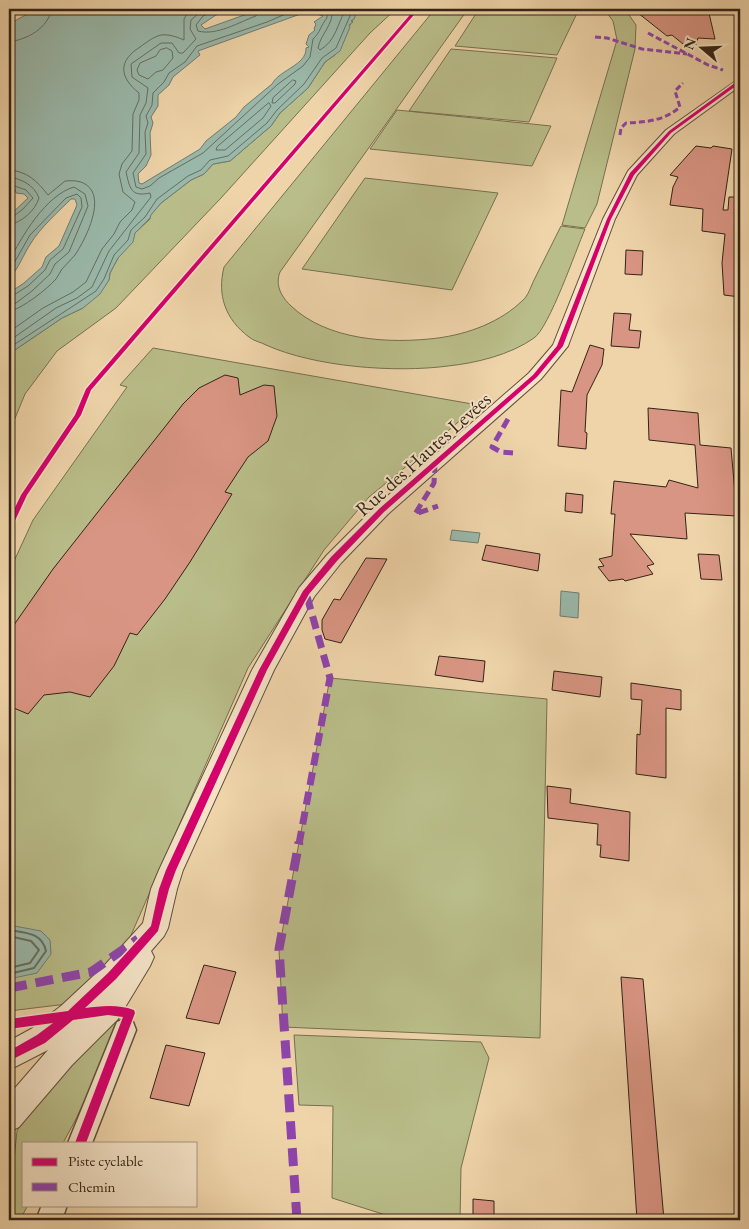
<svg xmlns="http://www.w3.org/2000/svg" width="749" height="1229" font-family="'EB Garamond',serif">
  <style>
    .green { fill: #b9bd89; stroke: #767050 }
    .water { fill: #9ab8aa; stroke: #717c6f }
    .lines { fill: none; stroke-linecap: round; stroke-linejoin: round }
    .shore-far1 { stroke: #666e60; stroke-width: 1 }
    .shore { stroke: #666e60; stroke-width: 2 }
    .building { fill: #d99583; stroke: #332316 }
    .minor-casing { stroke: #624f3b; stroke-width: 3 }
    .tertiary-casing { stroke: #624f3b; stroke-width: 2 }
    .minor { fill: #f5e3c7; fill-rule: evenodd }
    .tertiary { fill: #f5e3c7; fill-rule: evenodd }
    .quiet-far3 { stroke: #8e44ad; stroke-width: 3; stroke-dasharray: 6 3; stroke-linecap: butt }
    .quiet-far2 { stroke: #8e44ad; stroke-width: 5; stroke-dasharray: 10 5; stroke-linecap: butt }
    .quiet-far1 { stroke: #8e44ad; stroke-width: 7; stroke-dasharray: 13 7; stroke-linecap: butt }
    .quiet { stroke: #8e44ad; stroke-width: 9; stroke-dasharray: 18 9; stroke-linecap: butt }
    .cycleway-casing { stroke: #f5e3c7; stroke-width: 3 }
    .cycleway { fill: #d6006c; fill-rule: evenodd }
    .labels { text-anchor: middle; stroke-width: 4; stroke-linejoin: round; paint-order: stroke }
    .street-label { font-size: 20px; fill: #332316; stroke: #f5e3c7 }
  </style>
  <rect width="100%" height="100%" fill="#efd4a9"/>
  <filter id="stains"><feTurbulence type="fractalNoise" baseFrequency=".004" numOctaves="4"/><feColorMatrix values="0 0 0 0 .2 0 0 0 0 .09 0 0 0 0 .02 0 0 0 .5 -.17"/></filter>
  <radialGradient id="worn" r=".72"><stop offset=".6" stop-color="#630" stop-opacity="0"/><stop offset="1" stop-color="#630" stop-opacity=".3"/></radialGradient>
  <path class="green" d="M358 9H396L370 33 221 198 116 308 57 351 25 394 9 433V354L62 318 83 308 109 280 110 273 118 258 135 233 150 219V215L161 203 191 180 204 174 213 164 230 161 271 126 280 113 308 88 325 62 335 55Z
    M435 9H468L280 272C275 285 281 296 290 305 327 341 390 344 438 338 468 334 501 322 523 300 528 296 531 286 534 280 543 262 552 244 561 226L585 229C576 250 549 328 534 338 510 355 476 363 448 366 395 373 315 367 266 345 261 342 253 341 249 337 225 319 217 295 224 267Z
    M479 9H579L557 55 455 46Z
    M604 9H625L636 25 635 49 597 204 585 228 562 225 617 40 613 21Z
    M451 49 557 58 529 122 409 111Z
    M397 110 551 126 532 166 370 149Z
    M365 178 498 193 452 290 302 269Z
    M153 348 478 405 420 455 369 497 324 550 248 668 128 942 67 1004 9 1011V572L33 520 127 387 120 385Z
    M330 678 547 699 540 1038 283 1027 279 949Z
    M113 1018 121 1021 76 1119 63 1143H24V1205H28L20 1220H9V1173L14 1160 17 1131 31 1103Z
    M294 1035 481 1042 489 1058 461 1168 460 1220H394L392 1217 332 1198 333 1106 299 1105Z"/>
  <path class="water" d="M37 9H231L216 15 201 25 205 29 247 14 257 9H306L304 10 306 12 198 51 200 55 173 77 169 85 158 95V106L151 117 153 123 150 133 151 155 146 166 138 174 139 183 142 184 200 149 206 141 236 117 244 107 272 84C279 70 307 65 306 48L309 47 306 44 309 35 315 30 314 29 316 24 314 22 323 16 317 14 319 9H358L354 19 351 21 353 22 349 25 350 27 340 51 325 62 308 88 280 113 271 126 230 161 213 164 204 174 191 180 161 203 151 215 150 218 135 233 133 242 118 258 110 273 109 280 100 294 83 308 62 318 9 354V298L12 291 24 283 42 267 46 257 59 246 77 205 75 199H71C59 211 40 228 31 243 23 255 19 268 9 279V216L28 198 24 194 16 193 15 189 9 188V24Z
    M452 530 480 533 478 543 450 540Z
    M561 591 579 593 578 618 560 616Z
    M9 925 41 931 50 940 51 954 37 973 9 979Z"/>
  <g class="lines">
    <path class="shore-far1" d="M219 9 203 16 196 25 198 31C217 36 239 22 256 16L259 9
      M297 9 267 22 197 46 185 62 169 73 164 82 153 93 152 105 146 116 148 123 145 132 146 154 133 173 136 187 142 189 150 186 159 178 203 153 278 84 303 66 310 57 313 39C320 33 321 25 327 18V13L323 9
      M332 9C334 25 321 33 318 48L320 50C336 41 337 24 346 9
      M9 42C28 39 47 29 52 9
      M167 48 172 51 173 58 163 70 156 72 148 79 139 75 137 70 140 63 156 56 160 50Z
      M293 80 296 81 295 84 275 103H272L273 98Z
      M269 103 271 106 263 118 225 150H216L217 147Z
      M9 170C27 171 37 181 48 195L65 181C76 180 86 181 92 191 101 208 85 240 75 255 71 260 66 264 62 269 60 272 58 276 56 279 45 291 24 307 9 312
      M9 177C22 179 34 185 39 198 35 211 22 222 9 225
      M9 184 26 190 33 198 22 210 9 219
      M9 262C21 237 46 195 74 187L85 194 88 206 69 252 55 264 50 274 32 291 16 303 9 304
      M9 272 30 235 66 198 77 194 81 198 82 207 63 249 50 260 45 270 28 286 9 298
      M9 332 43 308 73 292 86 282 102 249 114 234 120 222 132 210 135 202 123 192 119 174 122 164 132 151 133 114 139 100V93C119 77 118 61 140 47 147 42 153 37 161 35 169 34 177 37 184 40V19L190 9
      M9 341 56 308 77 298 92 287 109 251 151 197 150 193C131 197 130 189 126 172L139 153 140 115 146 103 148 88 132 77 131 64 161 43H172L179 53H183L196 39 190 29 191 20 204 9
      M9 348 96 291 104 279 114 255 128 240 131 230 145 217 157 199 188 176 201 170 210 160 228 156 267 123 277 110 304 84 322 58 336 48 353 9"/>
    <path class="shore" d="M9 930C25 933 42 932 46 951L34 968 9 974
      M9 936 31 941 39 950 30 963 9 968"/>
  </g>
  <path class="building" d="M633 9H708L715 39 698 38 696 45 683 44 672 35 667 36Z
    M696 146 711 148 713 146 732 149 723 210H728L729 197H740V297L724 295 722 263 725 234 702 231 703 209 670 205 673 187 678 177 670 175Z
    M626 250 643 251 642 275 625 274Z
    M614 313 631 314 629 330 641 331 639 348 611 346Z
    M590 345 604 349 602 365 587 395 585 432 587 433 586 449 558 446 561 390 572 392Z
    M225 375 238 378 240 395 264 385 274 386 277 416 268 441 248 457 225 492 232 494 190 562 165 599 137 635 130 633 114 666 90 697 70 692 44 695 28 714 9 706V632L53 569 183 404 199 388Z
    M648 408 698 413 700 445 731 448 737 516 685 513 687 539 630 534 654 564 647 566 653 574 625 581 623 579 609 581 598 567 604 566 599 559 612 556 615 514H611L614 481 666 487 669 480 698 488 695 445 649 440Z
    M566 493 583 495 582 513 565 511Z
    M486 545 540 554 538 571 482 560Z
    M698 554 719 555 722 580 701 579Z
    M366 558 387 559 341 643 325 639 322 630V620L334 599 340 600Z
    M439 656 485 661 483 682 435 675Z
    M554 671 602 677 600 697 552 690Z
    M631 683 681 690V710L666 708V778L636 774 637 734 640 735 642 700 631 699Z
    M547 786 571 789 570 803 630 812 629 861 600 857 601 845H597L598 824 548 818Z
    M204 965 236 972 219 1024 186 1018Z
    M621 977 643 979 664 1220H637Z
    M166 1045 205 1053 189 1106 150 1098Z
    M473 1199 494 1201V1220H473Z"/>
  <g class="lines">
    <defs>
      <path id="minor" d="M125 1019 133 1022 136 1030 92 1143H68L117 1022Z
        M42 1205H67L62 1220H36Z"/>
      <path id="tertiary" d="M740 78V86L674 134 637 175 615 219 568 346 541 379 388 514 341 563 314 597 274 670 183 870 177 889 168 928 164 936 151 951 154 957 150 966 118 1019 72 1065 19 1127 9 1132V1095L48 1050 9 1070V1041L31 1029 61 1006 103 967 143 923 151 889 159 870 252 670 299 588 327 555 376 506 529 373 553 345 603 219 628 171 666 130Z"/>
    </defs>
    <use href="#minor" class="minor-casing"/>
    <use href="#tertiary" class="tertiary-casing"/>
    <use href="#minor" class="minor"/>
    <use href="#tertiary" class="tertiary"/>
    <path class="quiet-far3" d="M648 33 708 65 723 70
      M595 37 607 38 642 49 687 54
      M620 135 621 128 626 123C646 122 664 121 680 107L675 91 683 83"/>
    <path class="quiet-far2" d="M508 419 492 447 501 452 513 453
      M435 463 434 483 415 514 438 506"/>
    <path class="quiet-far1" d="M299 844 330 678 306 593"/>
    <path class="quiet" d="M9 988 91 972 138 939
      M297 1220 279 949 299 842"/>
    <defs>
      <path id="cycleway" d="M415 9H419L91 390 81 415 27 495 12 527 9 529V520L21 495 75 415 86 389Z
        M739 80H740V83L671 133 634 175 611 219 563 346 537 377 384 512 337 561 309 594 267 670 176 870 169 889 158 931 116 979 85 1008C101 1006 118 1004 134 1010L135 1013 86 1143H75L123 1017 108 1015 73 1020 45 1043 9 1061V1051L37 1035 53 1023 9 1029V1019L68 1011 108 973 151 926 159 889 166 870 259 670 303 591 331 557 380 508 533 375 557 346 607 219 630 173 669 131Z"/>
    </defs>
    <use href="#cycleway" class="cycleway-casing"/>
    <use href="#cycleway" class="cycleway"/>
  </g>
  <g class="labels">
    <g class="street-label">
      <text transform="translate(423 454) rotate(-42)" y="7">Rue des Hautes Levées</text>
    </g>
  </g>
  <rect width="749" height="1229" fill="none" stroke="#efd4a9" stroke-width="30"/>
  <rect x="10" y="10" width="729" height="1209" fill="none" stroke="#332316" stroke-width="2.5"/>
  <rect x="15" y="15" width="719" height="1199" fill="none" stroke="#332316"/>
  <rect x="22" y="1142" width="175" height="65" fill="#f5e3c7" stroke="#a79680"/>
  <rect x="32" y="1158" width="25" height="8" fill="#d6006c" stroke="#a79680"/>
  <text x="68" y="1166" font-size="15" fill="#332316">Piste cyclable</text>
  <rect x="32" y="1183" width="25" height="8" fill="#8e44ad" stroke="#a79680"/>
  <text x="68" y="1192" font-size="15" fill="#332316">Chemin</text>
  <g transform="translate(702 48) rotate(289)" stroke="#f5e3c7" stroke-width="4" paint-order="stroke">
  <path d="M0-4L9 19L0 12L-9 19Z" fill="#332316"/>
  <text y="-8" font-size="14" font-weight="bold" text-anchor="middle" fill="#332316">N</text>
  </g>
  <rect width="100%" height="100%" filter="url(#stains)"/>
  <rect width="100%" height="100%" fill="url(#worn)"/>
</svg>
